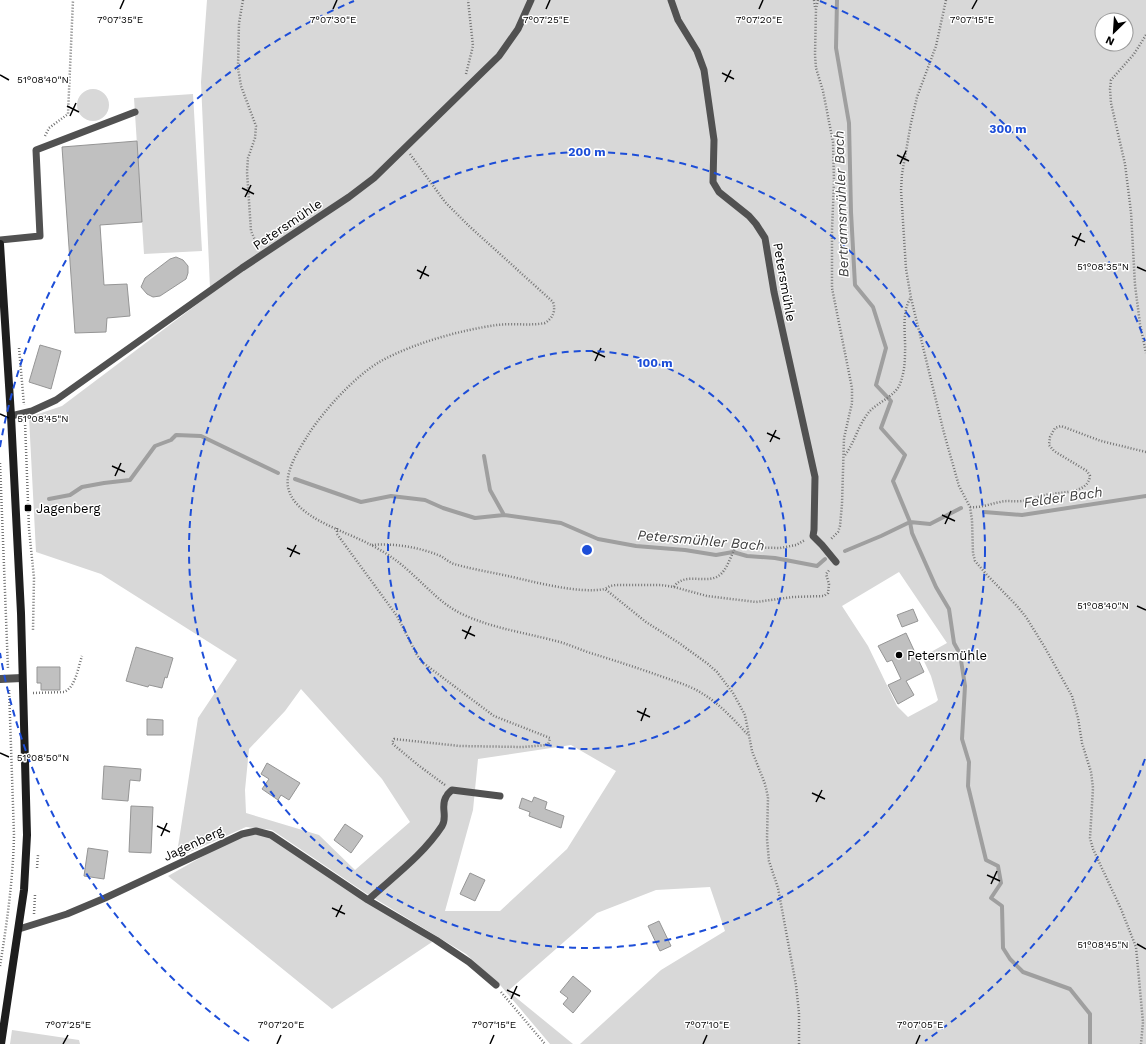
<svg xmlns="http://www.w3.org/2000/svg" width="1146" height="1044" font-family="'Work Sans',sans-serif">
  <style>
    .green { fill: #d8d8d8; fill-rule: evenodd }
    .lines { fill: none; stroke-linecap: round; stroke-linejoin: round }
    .stream { stroke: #9f9f9f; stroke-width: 4 }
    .building { fill: #c0c0c0; stroke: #959595 }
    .path { stroke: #737373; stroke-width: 2.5; stroke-dasharray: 1 2; stroke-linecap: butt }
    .service { stroke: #515151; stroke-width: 7 }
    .minor { stroke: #515151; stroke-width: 8 }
    .secondary { stroke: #1e1e1e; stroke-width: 8 }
    .ticks { fill: none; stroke: #000; stroke-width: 1.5 }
    .ring { fill: none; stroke: #1d4ed8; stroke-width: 2; stroke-dasharray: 7 5 }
    .poi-dot { fill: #000; stroke: #fff; stroke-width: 1.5 }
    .labels { text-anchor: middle; stroke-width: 3; stroke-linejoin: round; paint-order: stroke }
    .street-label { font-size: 13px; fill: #000; stroke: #fff }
    .poi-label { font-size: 13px; fill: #000; stroke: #fff; text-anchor: start }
    .water-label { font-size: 14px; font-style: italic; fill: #404040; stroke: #fff }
    .ticks-label { font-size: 10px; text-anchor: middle; fill: #000; stroke: #fff; stroke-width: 3; stroke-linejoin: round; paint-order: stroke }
    .centre { fill: #1d4ed8; stroke: #fff; stroke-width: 2 }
    .ring-label { font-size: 12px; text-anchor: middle; font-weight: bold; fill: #1d4ed8; stroke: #fff; stroke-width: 3; stroke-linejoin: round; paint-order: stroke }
  </style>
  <rect width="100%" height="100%" fill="#fff"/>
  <path class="green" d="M207 0H1146V1044H580L661 970 725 931 710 887 656 890 597 913 508 991 573 1044H550L501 986 466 954 364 892 272 830 246 827 181 856 177 853 198 718 237 660 101 574 36 552 29 417 62 406 212 293 210 288 201 82ZM1102 20H1126V44H1102ZM899 572 947 643 922 657 931 676 938 700 936 702 908 717 897 706 868 646 842 606ZM301 689 382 779 410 822 355 870 319 835 246 813 245 790 249 749 285 711ZM571 745 616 771 567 849 500 911H445L473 810 478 759Z
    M77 105a16 16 0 1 1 32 0a16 16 0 1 1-32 0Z
    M193 94 202 251 144 254 134 98Z
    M242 834 271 835 432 942 332 1009 168 876Z
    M12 1030 79 1040 80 1044H10Z"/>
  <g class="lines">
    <path class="stream" d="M837 0 836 48 849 123 851 212 855 285 873 307 886 348 876 385 891 401 881 428 905 455 893 481 910 522 912 533 936 587 949 609 954 643 960 654 965 686 962 739 969 762 968 786 986 860 998 866 1001 883 991 898 1002 906 1003 948 1010 959 1023 972 1070 989 1090 1014V1044
      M484 456 490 490 504 515
      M295 479 361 502 391 496 425 500 443 508 475 518 504 515 561 523 598 539 636 546 685 550 716 555 733 552 747 556 775 558 817 566 825 559
      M49 499 70 495 82 487 104 483 130 480 155 446 171 440 176 435 201 436 278 473
      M984 512 1022 515 1146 496
      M845 551 881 536 910 522 930 524 961 508"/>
  </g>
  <path class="building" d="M137 141 142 222 100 225 104 285 127 284 130 316 107 318 106 332 75 333 62 147Z
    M176 257 183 260 188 266V273L186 279 160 296 153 297 147 294 141 287 145 278 170 259Z
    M40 345 61 351 51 389 29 382Z
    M913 609 918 621 902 627 897 615Z
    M906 633 924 672 906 681 914 695 898 704 888 685 901 679 892 660 887 662 878 646Z
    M136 647 173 658 167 678 165 677 162 688 149 685 148 687 126 681Z
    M37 667H60V690H41V683H37Z
    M147 719 163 720V735H147Z
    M267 763 300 783 289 800 281 795 278 800 262 789 269 779 261 774Z
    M104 766 141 769 140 781 130 780 128 801 102 799Z
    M534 797 547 802 545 809 564 816 561 828 529 816 530 812 519 808 522 798 532 802Z
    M131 806 153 807 151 853 129 852Z
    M345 824 363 836 351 853 334 840Z
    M88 848 108 851 104 879 84 876Z
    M470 873 485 880 475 901 460 894Z
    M659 921 671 946 660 951 648 926Z
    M573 976 591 991 573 1013 563 1004 568 998 560 992Z"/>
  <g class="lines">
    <path class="path" d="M243 0 239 23 238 68 241 86 256 126 255 138 248 158 247 172 251 231 258 247
      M814 0 815 7
      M818 0 816 9 815 55 816 68 823 91 833 142 834 182 832 230V288L852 388V403L844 438 842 504 840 526 838 532 830 540
      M946 0 936 46 917 97 911 123 902 174 901 190 906 269 911 298 944 433 959 486 970 507 972 520 973 553 975 561 987 575 1017 606 1026 617 1044 646 1072 696 1078 718 1082 743 1091 772 1093 788 1090 838 1093 849 1121 909 1136 947 1143 1022 1141 1044
      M1146 35 1134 54 1111 80 1110 89 1111 103 1125 164 1131 212 1135 285 1140 324 1146 353
      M466 74 473 46 468 0
      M45 136 49 128 68 114 73 0
      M410 154 445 202 469 226 553 302C556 311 553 318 545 323 530 326 513 323 497 325 461 330 414 343 381 361 356 375 324 410 308 435 300 448 285 470 288 487 294 518 346 531 371 545 385 552 398 561 410 572 428 588 442 605 464 615 493 628 521 632 552 640 567 643 582 651 597 655 619 662 641 669 663 677 677 682 691 686 703 694 720 704 735 721 748 735
      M19 348 24 405
      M25 422 29 529 34 578 33 630
      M845 455C855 442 858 425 869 412 879 401 897 396 901 381 904 372 905 363 905 353 906 336 901 314 910 299
      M0 463 8 669
      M970 507C981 508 990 504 1000 502 1007 500 1014 502 1022 501 1032 500 1041 495 1051 494 1064 492 1088 493 1090 476L1087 471 1054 451 1049 445 1050 437 1055 428 1061 426 1101 441 1146 452
      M337 528V534L397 616 417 655 422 662 494 716 550 738 548 745 522 747 460 746 394 739 392 743 394 745 418 765 445 785
      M372 545C393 543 418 547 438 555 444 557 448 562 454 564 471 569 490 572 508 576 535 582 578 594 605 589
      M674 587C685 570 709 587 722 573 728 566 731 556 735 548L737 547 780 548 796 545 805 540
      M33 693 64 692C76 687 78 667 82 656
      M37 868 38 855
      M34 914 35 895
      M0 966C7 922 13 881 14 835L9 688
      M501 992 545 1044
      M799 1044V1013L796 985 778 888 769 861 767 839 768 797 765 784 752 751 745 715 733 693 717 672 708 664 679 643 646 622 605 589 610 586 616 585H661L674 587 707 596 756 602 793 597 824 596 828 593 829 584 826 574 830 569"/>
    <path class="service" d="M671 0 678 20 697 51 704 70 714 140 713 182 719 192 749 216 756 224 765 238 774 292 815 477 814 530 813 536 822 545 836 562
      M0 240 40 236 36 150 135 112
      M11 416 32 411 56 400 242 268 349 197 374 178 499 56 518 29 531 0
      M368 900C394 876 423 855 442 826 448 817 440 806 446 797 447 794 450 792 452 790L500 796
      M19 929 67 914 105 898 242 834 256 831 271 835 368 900 436 940 469 962 496 985"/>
    <path class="minor" d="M0 679 22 678"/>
    <path class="secondary" d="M0 244 11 416 21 613 27 835 24 890 1 1044"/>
  </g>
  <path class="ticks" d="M120 9 124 0M333 9 337 0M546 9 550 0M759 9 763 0M972 9 977 0M722 73 734 79M0 75 9 80M725 82 731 70M67 106 79 112M70 116 76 103M897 155 909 161M900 164 906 151M242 188 254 194M245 197 251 185M1072 236 1085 242M1075 246 1081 233M1137 267 1146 271M417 270 429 276M420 279 426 266M592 351 605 357M595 361 601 348M0 414 9 418M767 433 780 439M770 442 776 430M112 466 125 472M115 476 121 463M942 515 955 521M945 524 951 511M287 548 300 554M290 557 296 545M1137 606 1146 610M462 630 475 636M465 639 471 626M637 711 650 717M641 721 646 708M0 753 9 757M812 793 825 799M816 802 822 790M157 826 170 832M161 836 167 823M987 875 1000 881M991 884 997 871M332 908 345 914M336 917 342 905M1137 944 1146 949M507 990 520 996M511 999 517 986M63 1044 68 1035M277 1044 281 1035M490 1044 494 1035M703 1044 707 1035M916 1044 920 1035"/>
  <g class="ring">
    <circle cx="587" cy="550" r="199"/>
    <circle cx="587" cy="550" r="398"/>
    <path d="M1145 759A596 596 0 0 1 925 1041M249 1041A596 596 0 0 1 0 653M0 447A596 596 0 0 1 354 1M820 1A596 596 0 0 1 1145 341"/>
  </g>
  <g class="poi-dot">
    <rect x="24" y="504" width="8" height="8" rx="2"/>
    <circle cx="899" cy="655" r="4"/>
  </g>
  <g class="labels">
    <g class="street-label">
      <text transform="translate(287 224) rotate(-34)" y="5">Petersmühle</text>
      <text transform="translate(785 282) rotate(80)" y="5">Petersmühle</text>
      <text transform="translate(193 843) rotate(-25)" y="5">Jagenberg</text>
    </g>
    <g class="poi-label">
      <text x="36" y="513">Jagenberg</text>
      <text x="907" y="660">Petersmühle</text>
    </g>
    <g class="water-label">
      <text transform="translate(841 204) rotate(-92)" y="5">Bertramsmühler Bach</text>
      <text transform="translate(1063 497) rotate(-8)" y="5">Felder Bach</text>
      <text transform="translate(701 540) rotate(5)" y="5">Petersmühler Bach</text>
    </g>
  </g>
  <g class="ticks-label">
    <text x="333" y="23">7°07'30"E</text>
    <text x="759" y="23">7°07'20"E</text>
    <text x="972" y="23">7°07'15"E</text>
    <text x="120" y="23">7°07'35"E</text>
    <text x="546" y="23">7°07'25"E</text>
    <text x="43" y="83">51°08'40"N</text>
    <text x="1103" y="270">51°08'35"N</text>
    <text x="43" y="422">51°08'45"N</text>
    <text x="1103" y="609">51°08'40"N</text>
    <text x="43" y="761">51°08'50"N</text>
    <text x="1103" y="948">51°08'45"N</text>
    <text x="68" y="1028">7°07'25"E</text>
    <text x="281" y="1028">7°07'20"E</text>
    <text x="494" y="1028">7°07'15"E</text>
    <text x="707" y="1028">7°07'10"E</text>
    <text x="920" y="1028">7°07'05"E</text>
  </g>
  <circle cx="587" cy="550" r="6" class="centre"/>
  <g class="ring-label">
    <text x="1008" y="133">300 m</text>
    <text x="587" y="156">200 m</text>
    <text x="655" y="367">100 m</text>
  </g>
  <g transform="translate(1114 32) rotate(205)"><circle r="19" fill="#ffffff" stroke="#999999"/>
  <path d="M0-3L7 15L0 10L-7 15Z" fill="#000000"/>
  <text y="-6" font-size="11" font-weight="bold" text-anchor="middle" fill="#000000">N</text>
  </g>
</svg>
